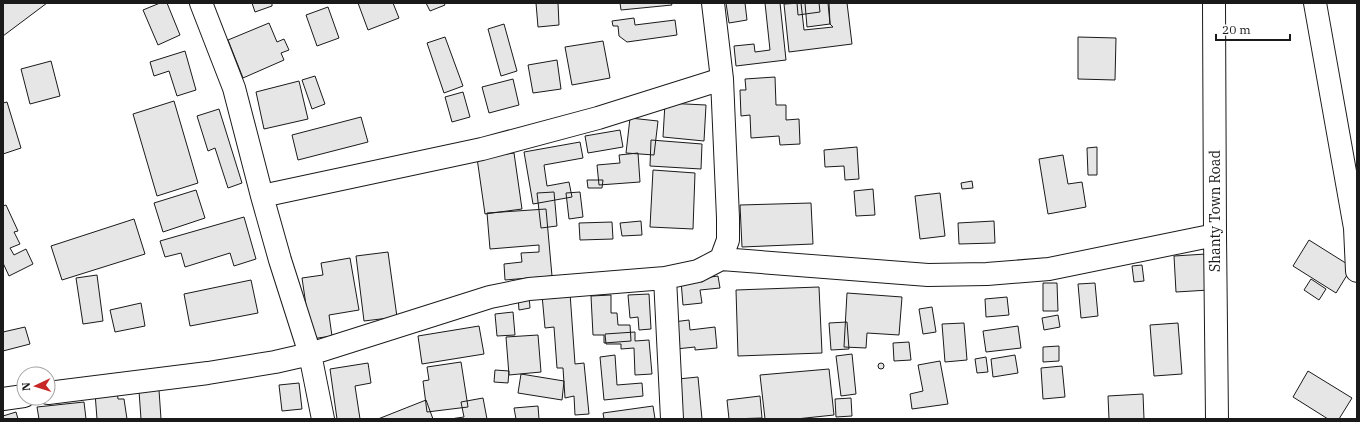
<svg xmlns="http://www.w3.org/2000/svg" width="1360" height="422" font-family="'IBM Plex Serif',serif">
  <style>
    .building { fill: #e6e6e6; stroke: #1a1a1a }
    .lines { fill: none; stroke-linecap: round; stroke-linejoin: round }
    .minor-casing { stroke: #1a1a1a; stroke-width: 24 }
    .minor { stroke: #fff; stroke-width: 22 }
    .labels { text-anchor: middle; stroke-width: 3; stroke-linejoin: round; paint-order: stroke }
    .street-label { font-size: 14px; fill: #1a1a1a; stroke: #fff }
  </style>
  <rect width="100%" height="100%" fill="#fff"/>
  <path class="building" d="M3 3H47L3 36Z
    M160 3H167L180 35 158 45 143 10Z
    M252 3H272V6L255 12Z
    M358 3H393L399 18 368 30Z
    M426 3H444L445 5 430 11Z
    M536 3H558L559 25 538 27Z
    M620 3H671L672 5 621 10Z
    M726 3H745L747 20 729 23Z
    M765 3H780L786 60 736 66 734 46 754 44 755 52 770 50Z
    M797 3H819L820 12 798 15Z
    M801 3 804 30 833 27 830 24 829 3H847L852 44 789 52 784 4Z
    M805 3H828L830 24 807 27Z
    M328 7 339 38 317 46 306 15Z
    M634 18 635 25 675 20 677 35 627 42 619 36 618 26H613L612 21Z
    M269 23 277 42 284 39 289 50 281 53 284 60 243 78 228 40Z
    M504 24 517 71 501 76 488 29Z
    M445 37 463 86 444 93 427 43Z
    M1078 37 1116 38 1115 80 1078 79Z
    M603 41 610 78 572 85 565 47Z
    M185 51 196 90 177 96 169 71 154 76 150 62Z
    M557 60 561 89 533 93 528 65Z
    M51 61 60 96 30 104 21 69Z
    M315 76 325 104 312 109 302 80Z
    M775 77 776 105H786V120L799 119 800 144 780 145 779 136 751 138 750 115 741 116 740 90H746L745 79Z
    M513 79 519 105 489 113 482 87Z
    M299 81 308 119 264 129 256 92Z
    M463 92 470 117 452 122 445 97Z
    M174 101 198 183 157 196 133 114Z
    M7 102 21 148 3 154V103Z
    M665 103 706 105 704 141 663 137Z
    M219 109 242 183 228 188 215 148 208 151 197 116Z
    M361 117 368 142 298 160 292 135Z
    M630 118 658 121 654 155 626 153Z
    M620 130 623 147 588 153 585 136Z
    M651 140 702 144 701 169 650 166Z
    M580 142 583 158 544 165 547 186 569 182 572 197 533 204 524 152Z
    M857 147 859 179 845 180 844 166 825 167 824 150Z
    M1097 147V175H1088L1087 148Z
    M514 153 522 209 485 214 477 158Z
    M638 153 640 182 599 185 597 165 620 163 619 155Z
    M1063 155 1068 184 1082 182 1086 207 1048 214 1039 159Z
    M653 170 695 173 693 229 650 227Z
    M587 180H603L602 188H588Z
    M972 181 973 188 962 189 961 183Z
    M873 189 875 215 856 216 854 191Z
    M196 190 205 218 163 232 154 203Z
    M554 192 557 226 541 228 537 193Z
    M580 192 583 217 569 219 566 193Z
    M940 193 945 236 920 239 915 196Z
    M811 203 813 244 742 247 740 205Z
    M6 205 18 231 14 232 20 244 10 248 14 255 26 249 33 264 9 276 3 263V206Z
    M546 209 552 276 505 280 504 264 522 262 521 253 539 252V245L490 249 487 213Z
    M244 217 256 259 234 266 230 253 185 267 181 253 165 257 160 241Z
    M134 219 145 254 62 280 51 246Z
    M641 221 642 235 622 236 620 223Z
    M994 221 995 243 959 244 958 223Z
    M612 222 613 239 580 240 579 223Z
    M1309 240 1352 267 1336 293 1293 266Z
    M388 252 397 317 364 321 356 256Z
    M1206 254 1209 290 1176 292 1174 256Z
    M350 258 359 310 329 315 332 336 311 339 302 278 323 275 321 263Z
    M1142 265 1144 281 1134 282 1132 266Z
    M97 275 103 321 83 324 76 278Z
    M718 276 720 288 700 290 702 303 683 305 681 281Z
    M1311 279 1326 289 1319 300 1304 290Z
    M251 280 258 313 190 326 184 294Z
    M1043 283H1057L1058 311H1043Z
    M1095 283 1098 316 1081 318 1078 284Z
    M819 287 822 353 738 356 736 290Z
    M570 293 575 364 584 363 589 414 575 415 574 396 565 398 563 368H557L554 327 545 328 542 295Z
    M847 293 902 297 899 335 867 333 866 348 844 347Z
    M649 294 651 329 639 330 638 317 630 318 628 295Z
    M611 295V313H617L618 325H630L631 341 604 343V335H593L591 296Z
    M529 296 530 308 519 310 518 297Z
    M1007 297 1009 315 986 317 985 299Z
    M141 303 145 326 115 332 110 310Z
    M932 307 936 332 923 334 919 309Z
    M513 312 515 335 497 336 495 314Z
    M1058 315 1060 327 1044 330 1042 318Z
    M689 320 690 330 715 327 717 348 695 350V347L676 349 673 322Z
    M847 322 849 349 831 350 829 323Z
    M964 323 967 360 945 362 942 324Z
    M1178 323 1182 374 1154 376 1150 325Z
    M479 326 484 354 422 364 418 336Z
    M1018 326 1021 348 986 352 983 331Z
    M25 327 30 344 3 351V332Z
    M635 332V341L649 340 652 374 635 375 634 348 621 349V344H606L605 334Z
    M538 335 541 372 509 375 506 337Z
    M909 342 911 360 894 361 893 343Z
    M1059 346V361L1043 362V347Z
    M852 354 856 394 841 396 836 356Z
    M615 355 617 385 642 383 643 396 604 400 600 357Z
    M1015 355 1018 373 993 377 991 359Z
    M986 357 988 372 977 373 975 359Z
    M940 361 948 404 912 409 910 394 923 391 918 365Z
    M461 362 468 407 427 412 423 381 429 380 427 367Z
    M878 366a3 3 0 1 1 6 0a3 3 0 1 1-6 0Z
    M368 363 371 383 355 386 360 419H337L330 369Z
    M1062 366 1065 397 1043 399 1041 368Z
    M829 369 834 415 796 419H765L760 375Z
    M495 370 509 371 508 383 494 382Z
    M1308 371 1352 398 1339 419H1328L1293 397Z
    M521 374 564 381 562 400 518 393Z
    M698 377 702 419H682L678 379Z
    M299 383 302 409 282 411 279 385Z
    M159 390 161 419H141L139 391Z
    M117 391 118 399H124L127 419H97L95 393Z
    M1143 394 1144 419H1109L1108 396Z
    M760 396 762 418 729 419 727 400Z
    M483 398 487 419H450L464 417 461 402Z
    M851 398 852 416 836 417 835 399Z
    M426 400 433 419H378Z
    M84 402 86 419H39L37 407Z
    M538 406 539 419H516L514 408Z
    M653 406 655 419H604L603 413Z
    M16 412 18 419H3V416Z"/>
  <g class="lines">
    <defs>
      <path id="minor" d="M201 3 234 88 262 196 280 260 310 354 323 419
        M1214 3 1215 235 1217 419
        M1315 3 1355 228 1357 271
        M262 196 482 149 598 118 722 79
        M721 259 928 275 987 274 1049 269 1215 235
        M665 278 672 419
        M48 393 208 373 275 362 310 354 490 297 529 289 665 278 698 271 721 259 728 240V218L722 79 713 3
        M3 399 24 396"/>
    </defs>
    <use href="#minor" class="minor-casing"/>
    <use href="#minor" class="minor"/>
  </g>
  <g class="labels">
    <g class="street-label">
      <text transform="translate(1215 211) rotate(-90)" y="5">Shanty Town Road</text>
    </g>
  </g>
  <rect width="1360" height="422" fill="none" stroke="#1a1a1a" stroke-width="8"/>
  <g transform="translate(36 386) rotate(266)"><circle r="19" fill="#ffffff" stroke="#a3a3a3"/>
  <path d="M0-3L7 15L0 10L-7 15Z" fill="#c62828"/>
  <text y="-6" font-size="11" font-weight="bold" text-anchor="middle" fill="#1a1a1a">N</text>
  </g>
  <path d="M1216 34v6h74v-6" fill="none" stroke="#1a1a1a" stroke-width="2"/>
  <text x="1222" y="34" font-size="12" fill="#1a1a1a" stroke="#ffffff" stroke-width="3" paint-order="stroke">20 m</text>
</svg>
